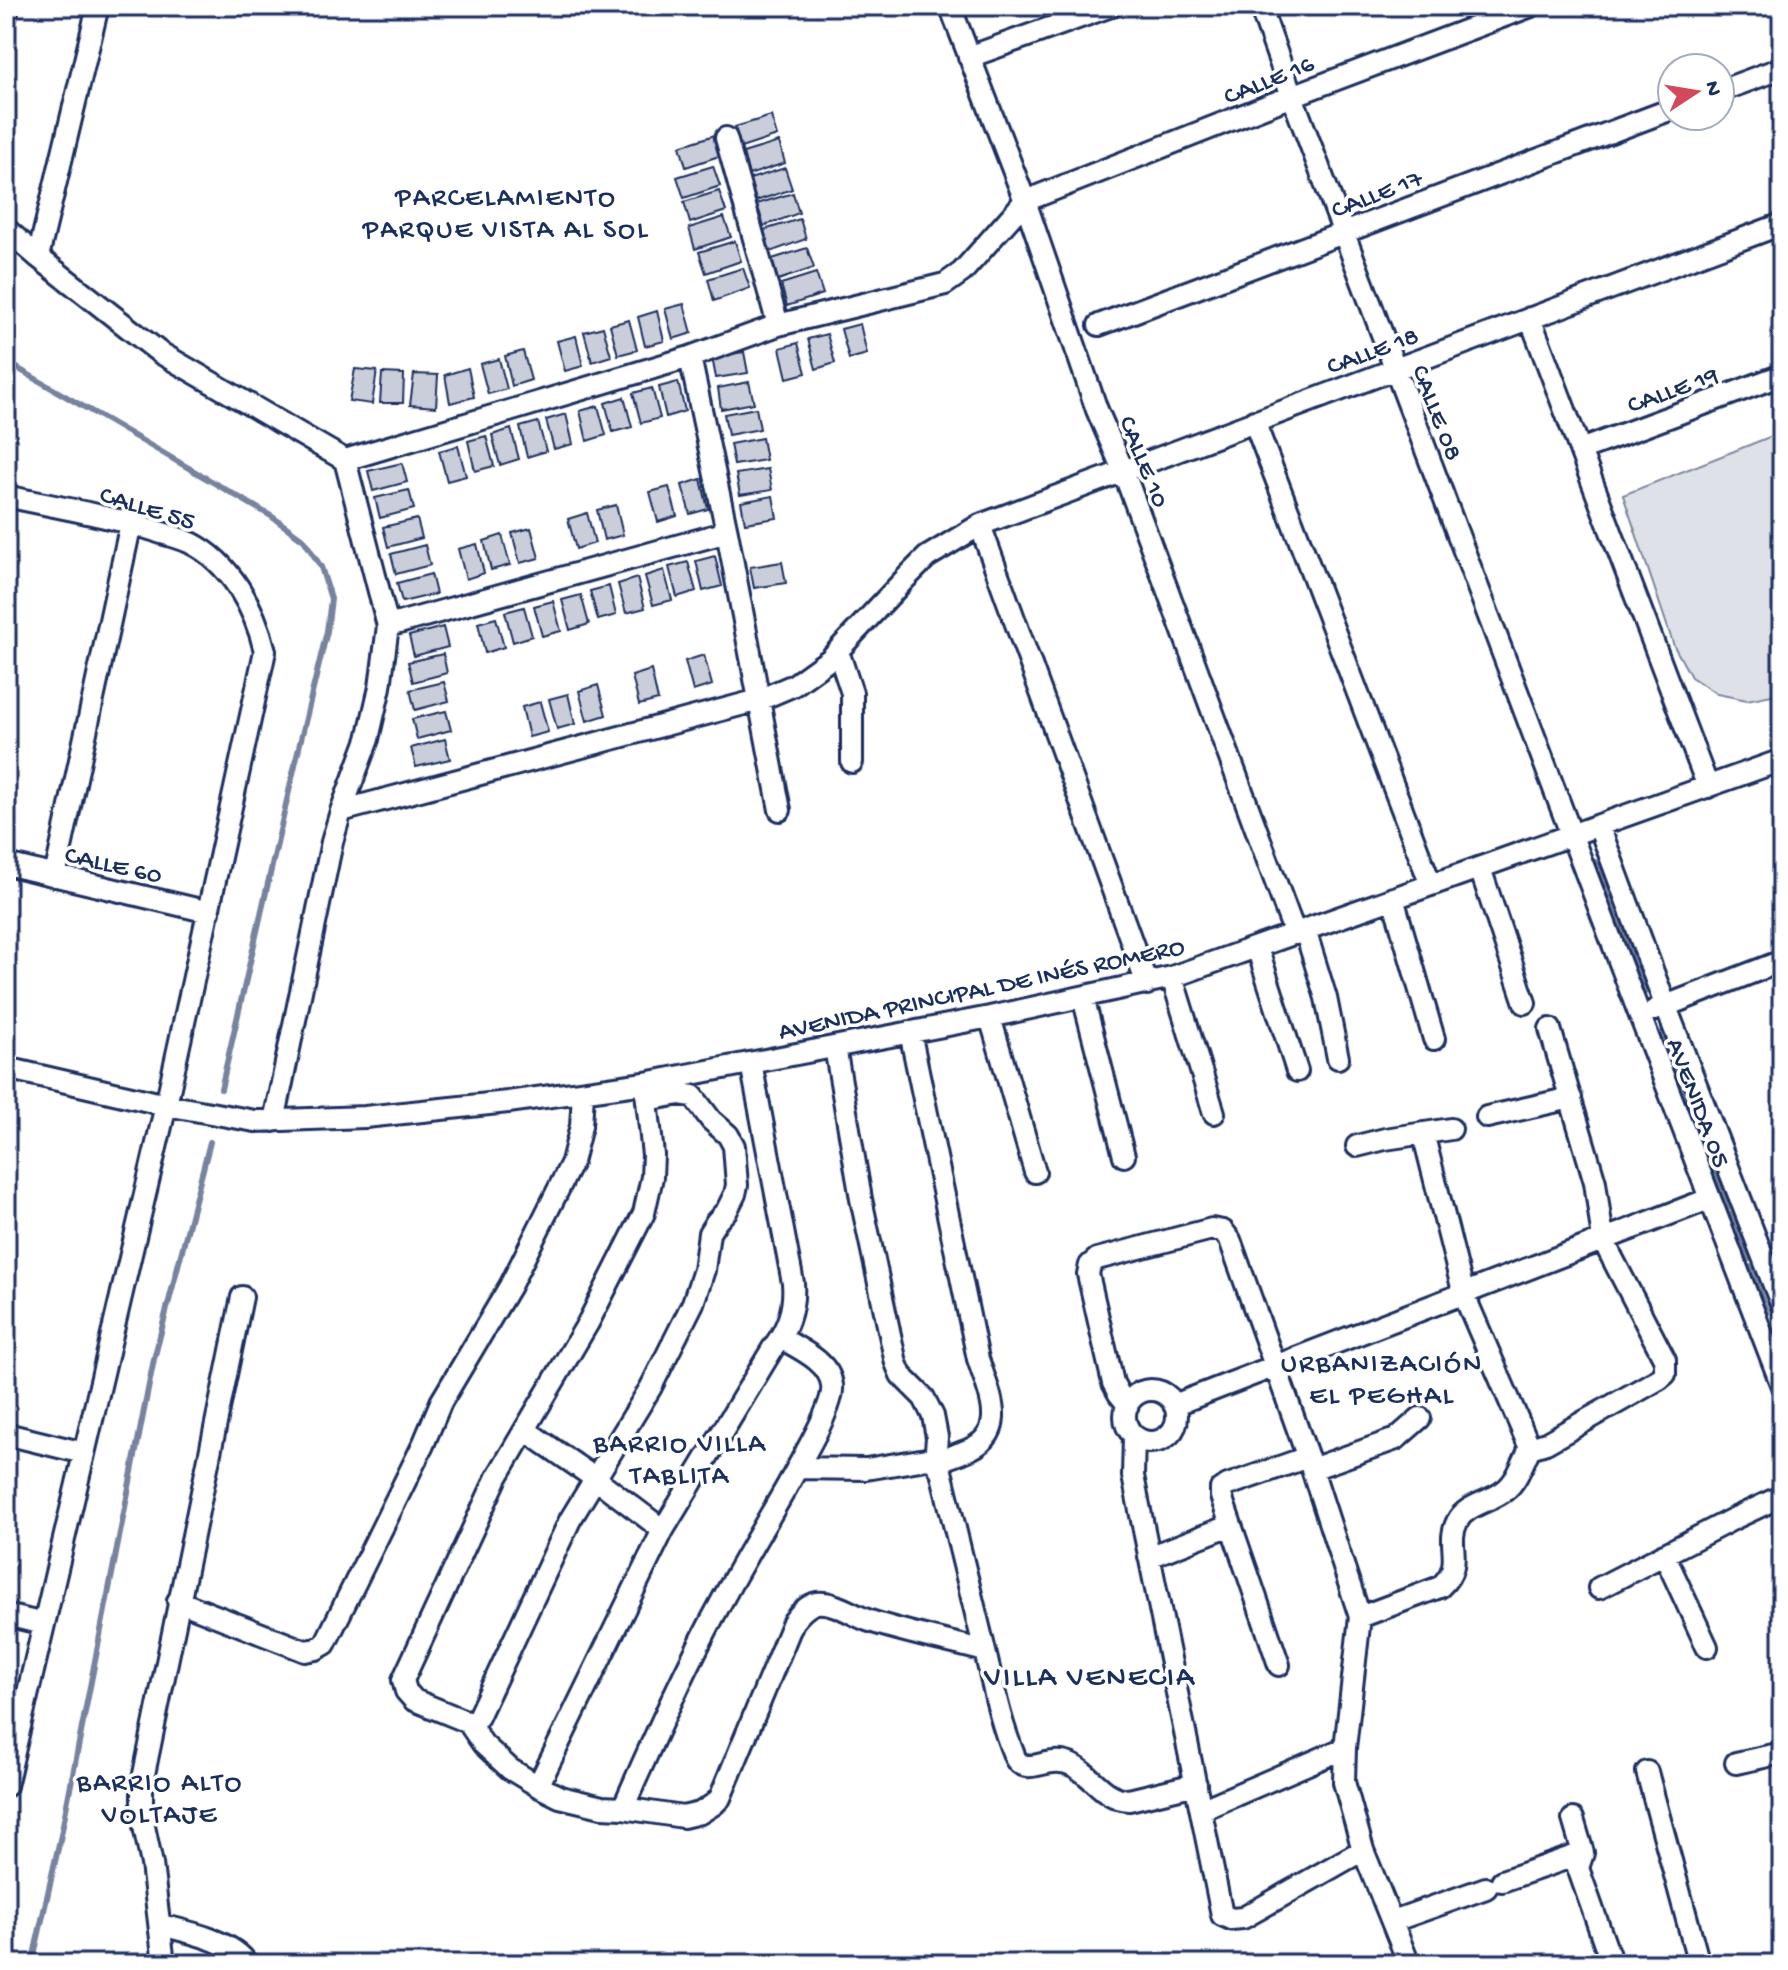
<svg xmlns="http://www.w3.org/2000/svg" width="1788" height="1970" font-family="'Gochi Hand',sans-serif">
  <style>
    .green { fill: #dee1e7; stroke: #7c88a2; stroke-width: 2 }
    .lines { fill: none; stroke-linecap: round; stroke-linejoin: round }
    .stream { stroke: #77839f; stroke-width: 6 }
    .building { fill: #caceda; stroke: #1b2f5e; stroke-width: 2 }
    .minor-casing { stroke: #1b2f5e; stroke-width: 26 }
    .minor { stroke: #fff; stroke-width: 20 }
    .labels { text-anchor: middle; stroke-width: 7; stroke-linejoin: round; paint-order: stroke }
    .street-label { font-size: 26px; fill: #1b2f5e; stroke: #fff }
    .neighbourhood-label { font-size: 28px; letter-spacing: 2px; fill: #1b2f5e; stroke: #fff }
    .quarter-label { font-size: 30px; letter-spacing: 2px; fill: #1b2f5e; stroke: #fff }
  </style>
  <rect width="100%" height="100%" fill="#fff"/>
  <filter id="ink" filterUnits="userSpaceOnUse"><feTurbulence type="fractalNoise" baseFrequency=".0125" numOctaves="2"/><feDisplacementMap in="SourceGraphic" scale="16" xChannelSelector="R" yChannelSelector="G"/><feConvolveMatrix kernelMatrix="1 2 1 2 8 2 1 2 1" color-interpolation-filters="sRGB"/></filter>
  <g filter="url(#ink)">
    <path class="green" d="M1782 432V693L1747 700 1717 694 1691 677 1674 646 1623 495Z"/>
    <g class="lines">
      <path class="stream" d="M6 360 12 365 271 516 304 540 321 567 331 599 327 631 300 743 221 1089
        M1596 862 1645 992
        M1661 1033 1691 1111
        M1693 1117 1729 1208
        M1731 1214 1748 1260
        M1750 1267 1767 1313
        M32 1964 61 1835 154 1359 210 1142"/>
    </g>
    <path class="building" d="M771 116 777 136 741 148 735 127Z
      M715 135 722 155 686 167 680 146Z
      M779 142 785 163 749 175 743 153Z
      M713 166 720 186 684 198 677 177Z
      M785 168 792 189 756 201 750 179Z
      M719 191 726 211 690 223 684 202Z
      M793 193 799 213 764 226 757 204Z
      M724 217 731 237 695 249 689 228Z
      M800 219 806 239 770 252 764 230Z
      M735 241 741 261 706 273 699 252Z
      M807 248 814 268 778 280 772 259Z
      M743 268 750 288 714 301 708 279Z
      M816 273 823 294 787 306 781 284Z
      M684 304 692 333 673 339 665 309Z
      M657 311 664 341 645 346 638 317Z
      M629 320 637 350 618 355 610 325Z
      M860 324 867 354 849 359 841 329Z
      M603 327 611 356 592 362 584 332Z
      M827 334 835 363 816 369 808 339Z
      M576 336 583 366 565 371 557 341Z
      M798 343 806 373 787 378 780 348Z
      M523 351 531 380 512 386 505 356Z
      M744 352 748 373 716 378 712 357Z
      M499 359 507 389 488 394 480 364Z
      M468 368 474 397 450 403 445 375Z
      M355 369 377 371 372 404 349 401Z
      M382 373 404 374 403 403H380Z
      M414 374 438 375 436 407 410 405Z
      M678 382 685 411 666 417 659 387Z
      M749 382 754 403 721 409 718 388Z
      M652 388 660 418 641 423 633 393Z
      M624 397 632 427 613 432 605 403Z
      M598 406 606 435 587 441 580 411Z
      M756 408 760 429 728 435 724 414Z
      M566 414 573 444 554 449 546 420Z
      M538 422 546 451 527 457 520 427Z
      M511 429 519 459 500 465 492 435Z
      M486 436 494 466 475 471 468 441Z
      M762 438 766 460 734 465 730 444Z
      M458 446 466 476 447 481 439 451Z
      M402 463 407 482 373 491 368 471Z
      M768 469 772 490 740 495 736 474Z
      M701 479 708 509 690 514 682 485Z
      M669 487 677 516 658 522 650 492Z
      M409 490 414 509 380 518 375 498Z
      M773 496 777 518 745 523 741 502Z
      M616 505 623 535 604 540 597 510Z
      M587 513 595 543 576 549 568 519Z
      M417 519 422 538 388 547 383 527Z
      M531 528 539 558 520 563 512 533Z
      M502 535 510 565 491 570 484 541Z
      M477 544 484 573 466 579 458 549Z
      M425 545 430 565 396 574 391 554Z
      M715 556 722 586 703 591 696 561Z
      M688 562 696 591 677 597 669 567Z
      M782 562 786 583 754 588 750 567Z
      M664 570 672 600 653 605 645 576Z
      M431 574 436 594 402 602 397 583Z
      M637 578 645 608 626 613 618 584Z
      M609 586 616 615 598 620 590 591Z
      M581 595 589 624 570 630 562 600Z
      M553 601 561 631 542 636 534 606Z
      M524 607 532 636 513 642 505 612Z
      M496 618 504 647 485 653 478 623Z
      M443 627 448 647 414 656 409 636Z
      M443 654 447 673 413 682 408 662Z
      M704 655 712 685 693 691 685 661Z
      M651 670 658 700 639 705 632 676Z
      M444 682 449 701 415 710 410 690Z
      M598 685 606 715 587 721 579 691Z
      M568 694 575 724 557 729 549 699Z
      M540 702 548 732 529 737 522 707Z
      M446 711 451 730 417 739 412 719Z
      M445 739 450 759 416 767 411 748Z"/>
    <g class="lines">
      <defs>
        <path id="minor" d="M950 6 1025 201 1097 410 1123 470 1295 934
          M1260 6 1292 96 1640 1016 1782 1386
          M6 15 8 6
          M969 57 1111 6
          M1720 91 1782 68
          M726 138 778 325
          M6 229 38 257 159 352 345 460 388 626 380 687 368 739 341 811 332 842 274 1121
          M38 257 98 6
          M1530 318 1708 787
          M1099 325 1672 109
          M690 357 727 532 780 810
          M1254 421 1431 885
          M1580 450 1782 375
          M345 460 690 357 778 325 945 284 962 272 1025 201 1292 96 1531 6
          M6 496C56 507 107 515 156 531 167 535 180 538 191 543 231 563 255 609 265 651L166 1105 6 1786
          M980 525 1147 984
          M388 626 727 532
          M838 651 852 693V762
          M341 811 759 700 794 685 830 659 905 579 927 557 980 525 1782 224
          M1599 826 1666 1007 1782 1306
          M6 864 209 912
          M1480 868 1525 1003
          M55 876 131 523
          M1393 898 1434 1039
          M1305 930 1326 998 1338 1058
          M1257 947 1297 1071
          M1172 977 1214 1113
          M1083 997 1124 1156
          M1655 1010 1782 961
          M990 1017 1035 1172
          M835 1047 861 1199 896 1363 901 1375 924 1398 933 1416 937 1437 935 1462 941 1471C955 1528 969 1586 983 1643 992 1680 999 1719 1014 1755 1015 1759 1016 1761 1021 1764 1034 1772 1052 1754 1074 1766 1094 1777 1104 1799 1129 1800L1196 1784
          M6 1068 166 1105 255 1121 365 1117 508 1102 645 1083 990 1017 1172 977 1782 760
          M645 1083 653 1155 652 1177 644 1213 588 1323 497 1477 403 1680 406 1691 414 1700 468 1722 483 1744 510 1769 538 1786 560 1797 602 1807 623 1808 683 1817 700 1813 714 1804 720 1798 793 1622C799 1614 807 1605 817 1603 835 1601 854 1616 870 1621 907 1633 947 1641 985 1651
          M1487 1117 1571 1098
          M1423 1133 1464 1295 1530 1448
          M1357 1146 1385 1139 1451 1129
          M1125 1416a26 26 0 1 1 52 0a26 26 0 1 1-52 0Z
          M1128 1405 1119 1394 1113 1383 1088 1274 1090 1265 1097 1259 1212 1229 1223 1231 1230 1240 1312 1469 1360 1617 1345 1748 1344 1782 1363 1850 1409 1964
          M1174 1405 1709 1199
          M525 1430 596 1479 663 1530
          M6 1434 84 1453
          M1134 1436 1133 1476 1222 1915 1231 1919 1243 1918 1363 1850
          M797 1468 866 1469 926 1459C940 1462 950 1457 963 1452 1011 1435 990 1396 978 1359L910 1032
          M1312 1469 1396 1439 1420 1418
          M1664 1554 1707 1647
          M1149 1557 1231 1525
          M1599 1588 1733 1519 1782 1496
          M178 1601 305 1651 316 1649 325 1644 423 1445 441 1402 510 1286 572 1162 581 1126 583 1093
          M6 1615 44 1624
          M1360 1617 1440 1587C1466 1563 1445 1546 1457 1522 1465 1505 1490 1502 1504 1491 1517 1482 1523 1462 1530 1448L1546 1443 1659 1379 1665 1374V1360L1603 1240 1595 1182 1550 1029
          M1279 1665 1221 1496V1489L1228 1485 1308 1457
          M468 1722H473L478 1717 570 1520 651 1387 693 1303 704 1270 709 1233 716 1222 727 1210 735 1194 737 1185 734 1146 728 1135 711 1120 693 1096 680 1094 647 1100
          M1736 1763 1782 1753
          M1647 1772 1699 1964
          M538 1786 663 1530 773 1348C788 1328 795 1308 793 1283L751 1063
          M623 1808C655 1736 687 1664 725 1595 749 1550 776 1507 800 1463 809 1446 835 1402 832 1385 829 1361 799 1349 781 1338
          M1201 1810 1345 1748
          M1573 1819 1583 1853 1578 1868 1612 1964
          M1502 1881 1583 1853
          M1393 1921 1486 1888
          M160 1925C185 1931 234 1941 247 1964
          M164 1964 152 1864 142 1817V1784L242 1297"/>
      </defs>
      <use href="#minor" class="minor-casing"/>
      <use href="#minor" class="minor"/>
    </g>
  </g>
  <g class="labels">
    <g class="street-label">
      <text transform="translate(1268 78) rotate(-22)" y="9">CALLE 16</text>
      <text transform="translate(1376 192) rotate(-21)" y="9">CALLE 17</text>
      <text transform="translate(1372 349) rotate(-20)" y="9">CALLE 18</text>
      <text transform="translate(1672 388) rotate(-20)" y="9">CALLE 19</text>
      <text transform="translate(1439 412) rotate(69)" y="9">CALLE 08</text>
      <text transform="translate(1146 461) rotate(68)" y="9">CALLE 10</text>
      <text transform="translate(148 506) rotate(17)" y="9">CALLE 55</text>
      <text transform="translate(114 863) rotate(13)" y="9">CALLE 60</text>
      <text transform="translate(981 987) rotate(-12)" y="9">AVENIDA PRINCIPAL DE INÉS ROMERO</text>
      <text transform="translate(1700 1102) rotate(69)" y="9">AVENIDA 05</text>
    </g>
    <g class="neighbourhood-label">
      <text x="506" y="205">PARCELAMIENTO<tspan x="506" dy="32">PARQUE VISTA AL SOL</tspan></text>
      <text x="1382" y="1371">URBANIZACIÓN<tspan x="1382" dy="32">EL PEGHAL</tspan></text>
      <text x="680" y="1451">BARRIO VILLA<tspan x="680" dy="32">TABLITA</tspan></text>
      <text x="160" y="1790">BARRIO ALTO<tspan x="160" dy="32">VOLTAJE</tspan></text>
    </g>
    <g class="quarter-label">
      <text x="1090" y="1685">VILLA VENECIA</text>
    </g>
  </g>
  <rect width="1788" height="1970" fill="none" stroke="#fff" stroke-width="32"/>
  <rect x="16" y="16" width="1756" height="1938" fill="none" stroke="#1b2f5e" stroke-width="3" filter="url(#ink)"/>
  <g transform="translate(1696 92) rotate(78)"><circle r="38" fill="#ffffff" stroke="#a4acbf" stroke-width="2"/>
  <path d="M0-6L14 30L0 20L-14 30Z" fill="#d1495b"/>
  <text y="-12" font-size="22" font-weight="bold" text-anchor="middle" fill="#1b2f5e">N</text>
  </g>
</svg>
